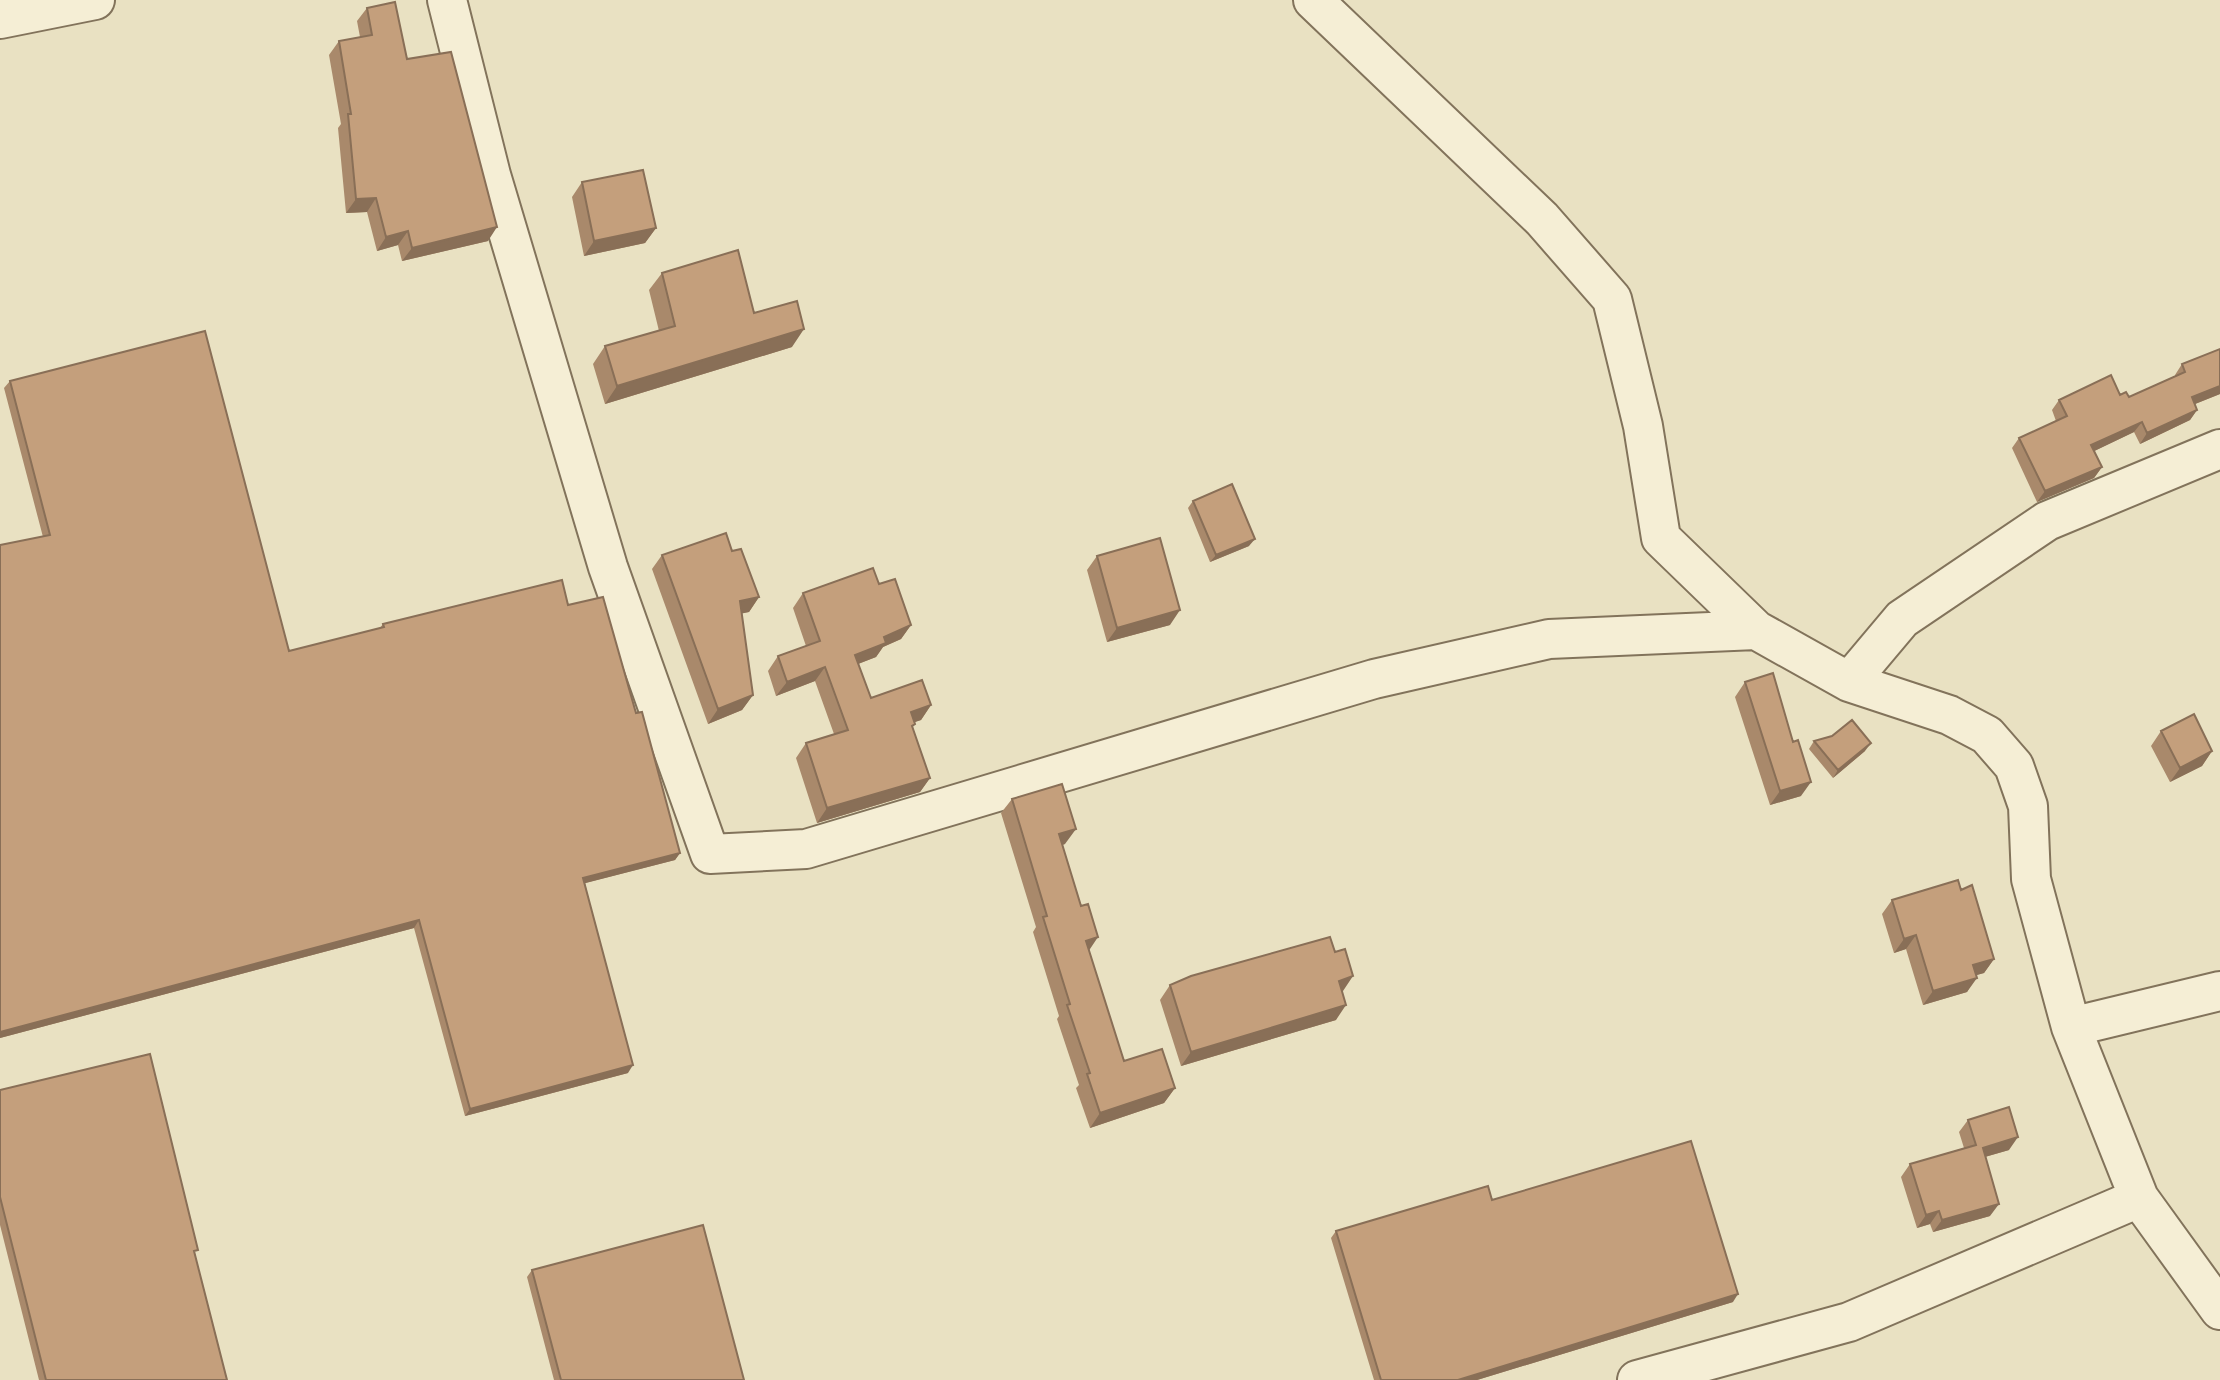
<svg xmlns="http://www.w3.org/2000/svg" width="2220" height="1380" font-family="'Roboto Serif',serif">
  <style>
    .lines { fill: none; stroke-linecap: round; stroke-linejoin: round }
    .minor-casing { stroke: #82735b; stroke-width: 42 }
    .minor { stroke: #f5eed5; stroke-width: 38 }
    .wall { fill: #a9896b }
    .shaded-wall { fill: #896f57 }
    .building { fill: #c49f7c; stroke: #896f57; stroke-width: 2 }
  </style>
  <rect width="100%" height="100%" fill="#e9e1c2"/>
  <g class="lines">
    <defs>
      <path id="minor" d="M447 0 491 175 608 567 710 854 806 849 1374 679 1549 639 1756 630
        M1313 0 1542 219 1612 299 1643 426 1661 538 1756 630 1849 682 1949 715 1987 735 2014 766 2028 806 2031 879 2071 1027 2139 1198 2220 1310
        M0 19 95 0
        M1849 682 1902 619 2047 521 2220 449
        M2071 1027 2220 991
        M1637 1380 1849 1322 2139 1198"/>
    </defs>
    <use href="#minor" class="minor-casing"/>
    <use href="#minor" class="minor"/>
  </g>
  <path class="wall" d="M367 8 407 59 488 241 402 261 398 245 377 251 367 212 346 213 338 128 341 124 329 55 339 41 360 37 357 21Z
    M582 182 656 228 645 243 584 256 572 197Z
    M662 273 754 313 792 347 605 404 593 364 605 346 659 331 649 290Z
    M2220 350V394L2195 404 2197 410 2190 420 2140 444 2134 432 2094 451 2102 467 2094 478 2037 502 2012 448 2019 438 2056 421 2052 410 2059 400 2120 395 2129 397 2175 376V375L2182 364Z
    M10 381 289 651 380 628 383 624 568 605 636 713 680 853 675 860 585 883 628 1073 465 1116 414 928 0 1038V545L43 537 4 388Z
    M1193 501 1249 546 1210 562 1188 508Z
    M732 551 759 597 749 612 742 613 753 695 742 710 708 724 652 569 662 555Z
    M1097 556 1170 625 1107 642 1087 570Z
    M879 584 911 625 901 639 883 647 876 657 858 664 871 698 931 705 921 720 914 722 913 728 930 778 920 792 817 823 796 758 806 743 834 734 815 681 776 696 768 671 778 656 806 646 793 608 803 593Z
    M1745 682 1801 796 1770 805 1735 697Z
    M2161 731 2212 751 2202 766 2170 782 2151 746Z
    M1814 741 1865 751 1833 778 1809 749Z
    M1012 799 1065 844 1062 845 1089 950 1124 1061 1175 1088 1164 1103 1090 1128 1076 1088 1079 1085 1057 1019 1059 1016 1033 932 1036 927 1001 813Z
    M1961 890 1994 959 1984 973 1976 975 1967 992 1923 1005 1906 949 1894 953 1882 914 1892 900Z
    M1170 985 1343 991H1342L1336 1020 1181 1066 1160 1000Z
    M0 1090 195 1254 227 1380H39L0 1225Z
    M1968 1120 2009 1150 1985 1157 1990 1216 1933 1232 1930 1224 1917 1228 1901 1177 1910 1164 1964 1148 1959 1132Z
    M1492 1200 1733 1302 1477 1380H1374L1331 1238 1336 1231Z
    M532 1270 744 1380H554L527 1277Z"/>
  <path class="shaded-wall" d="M376 198 367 212 346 213 356 199Z
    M497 227 488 241 402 261 412 248Z
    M656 228 645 243 584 256 594 241Z
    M408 231 398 245 377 251 386 237Z
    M804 329 792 347 605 404 617 386Z
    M2220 386V394L2185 408 2192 397Z
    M2197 410 2190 420 2140 444 2147 433Z
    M2142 422 2134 432 2084 456 2091 445Z
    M2102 467 2094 478 2037 502 2045 491Z
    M1255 539 1249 546 1210 562 1216 555Z
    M759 597 749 612 730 616 740 601Z
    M1180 610 1170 625 1107 642 1117 628Z
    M911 625 901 639 883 647 876 657 845 669 855 655 884 637Z
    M825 667 815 681 776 696 787 682Z
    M753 695 742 710 708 724 718 709Z
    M931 705 921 720 901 727 911 712Z
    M1871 743 1865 751 1833 778 1838 770Z
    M2212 751 2202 766 2170 782 2180 768Z
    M930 778 920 792 817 823 827 808Z
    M1811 782 1801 796 1770 805 1780 791Z
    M1076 829 1065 844 1049 849 1059 834Z
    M680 853 675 860 578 885 583 878Z
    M419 920 414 928 0 1038V1032Z
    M1916 935 1906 949 1894 953 1904 939Z
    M1098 937 1088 952 1086 941Z
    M1994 959 1984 973 1963 979 1973 965Z
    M1353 976 1343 991 1329 996 1339 981Z
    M1977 978 1967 992 1923 1005 1933 991Z
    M1346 1005 1336 1020 1181 1066 1191 1052Z
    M633 1065 628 1073 465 1116 470 1109Z
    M1175 1088 1164 1103 1090 1128 1100 1113Z
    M2018 1137 2009 1150 1974 1160 1983 1148Z
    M1999 1204 1990 1216 1933 1232 1942 1220Z
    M1939 1211 1930 1224 1917 1228 1926 1215Z
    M1738 1294 1733 1302 1477 1380H1458Z"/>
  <path class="building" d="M395 2 407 59 451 52 497 227 412 248 408 231 386 237 376 198 356 199 348 114H351L339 41 372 35 367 8Z
    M643 170 656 228 594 241 582 182Z
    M738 250 754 313 797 301 804 329 617 386 605 346 675 326 662 273Z
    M205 331 289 651 384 627 383 624 562 580 568 605 603 597 636 713 642 712 680 853 583 878 633 1065 470 1109 419 920 0 1032V545L50 535 10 381Z
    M2220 349V386L2192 397 2197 410 2147 433 2142 422 2091 445 2102 467 2045 491 2019 438 2067 416 2059 400 2111 375 2120 395 2126 392 2129 397 2185 372 2182 364Z
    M1232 484 1255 539 1216 555 1193 501Z
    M726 533 732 551 741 549 759 597 740 601 753 695 718 709 662 555Z
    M1160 538 1180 610 1117 628 1097 556Z
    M873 568 879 584 895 579 911 625 884 637 886 643 855 655 871 698 922 680 931 705 911 712 915 724 912 726 930 778 827 808 806 743 848 730 825 667 787 682 778 656 820 641 803 593Z
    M1773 673 1793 742 1798 740 1811 782 1780 791 1745 682Z
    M2194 714 2212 751 2180 768 2161 731Z
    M1852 720 1871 743 1838 770 1814 741 1832 736Z
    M1062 784 1076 829 1059 834 1081 906 1088 904 1098 937 1086 941 1124 1061 1162 1049 1175 1088 1100 1113 1087 1074 1090 1073 1067 1005 1070 1004 1043 917 1047 916 1012 799Z
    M1958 880 1961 890 1972 885 1994 959 1973 965 1977 978 1933 991 1916 935 1904 939 1892 900Z
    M1330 937 1335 952 1345 949 1353 976 1339 981 1346 1005 1191 1052 1170 985 1191 976Z
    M150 1054 198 1250 194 1251 227 1380H46L0 1197V1090Z
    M2009 1107 2018 1137 1983 1148 1999 1204 1942 1220 1939 1211 1926 1215 1910 1164 1976 1145 1968 1120Z
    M1691 1141 1738 1294 1458 1380H1381L1336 1231 1488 1186 1492 1200Z
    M703 1225 744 1380H561L532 1270Z"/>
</svg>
